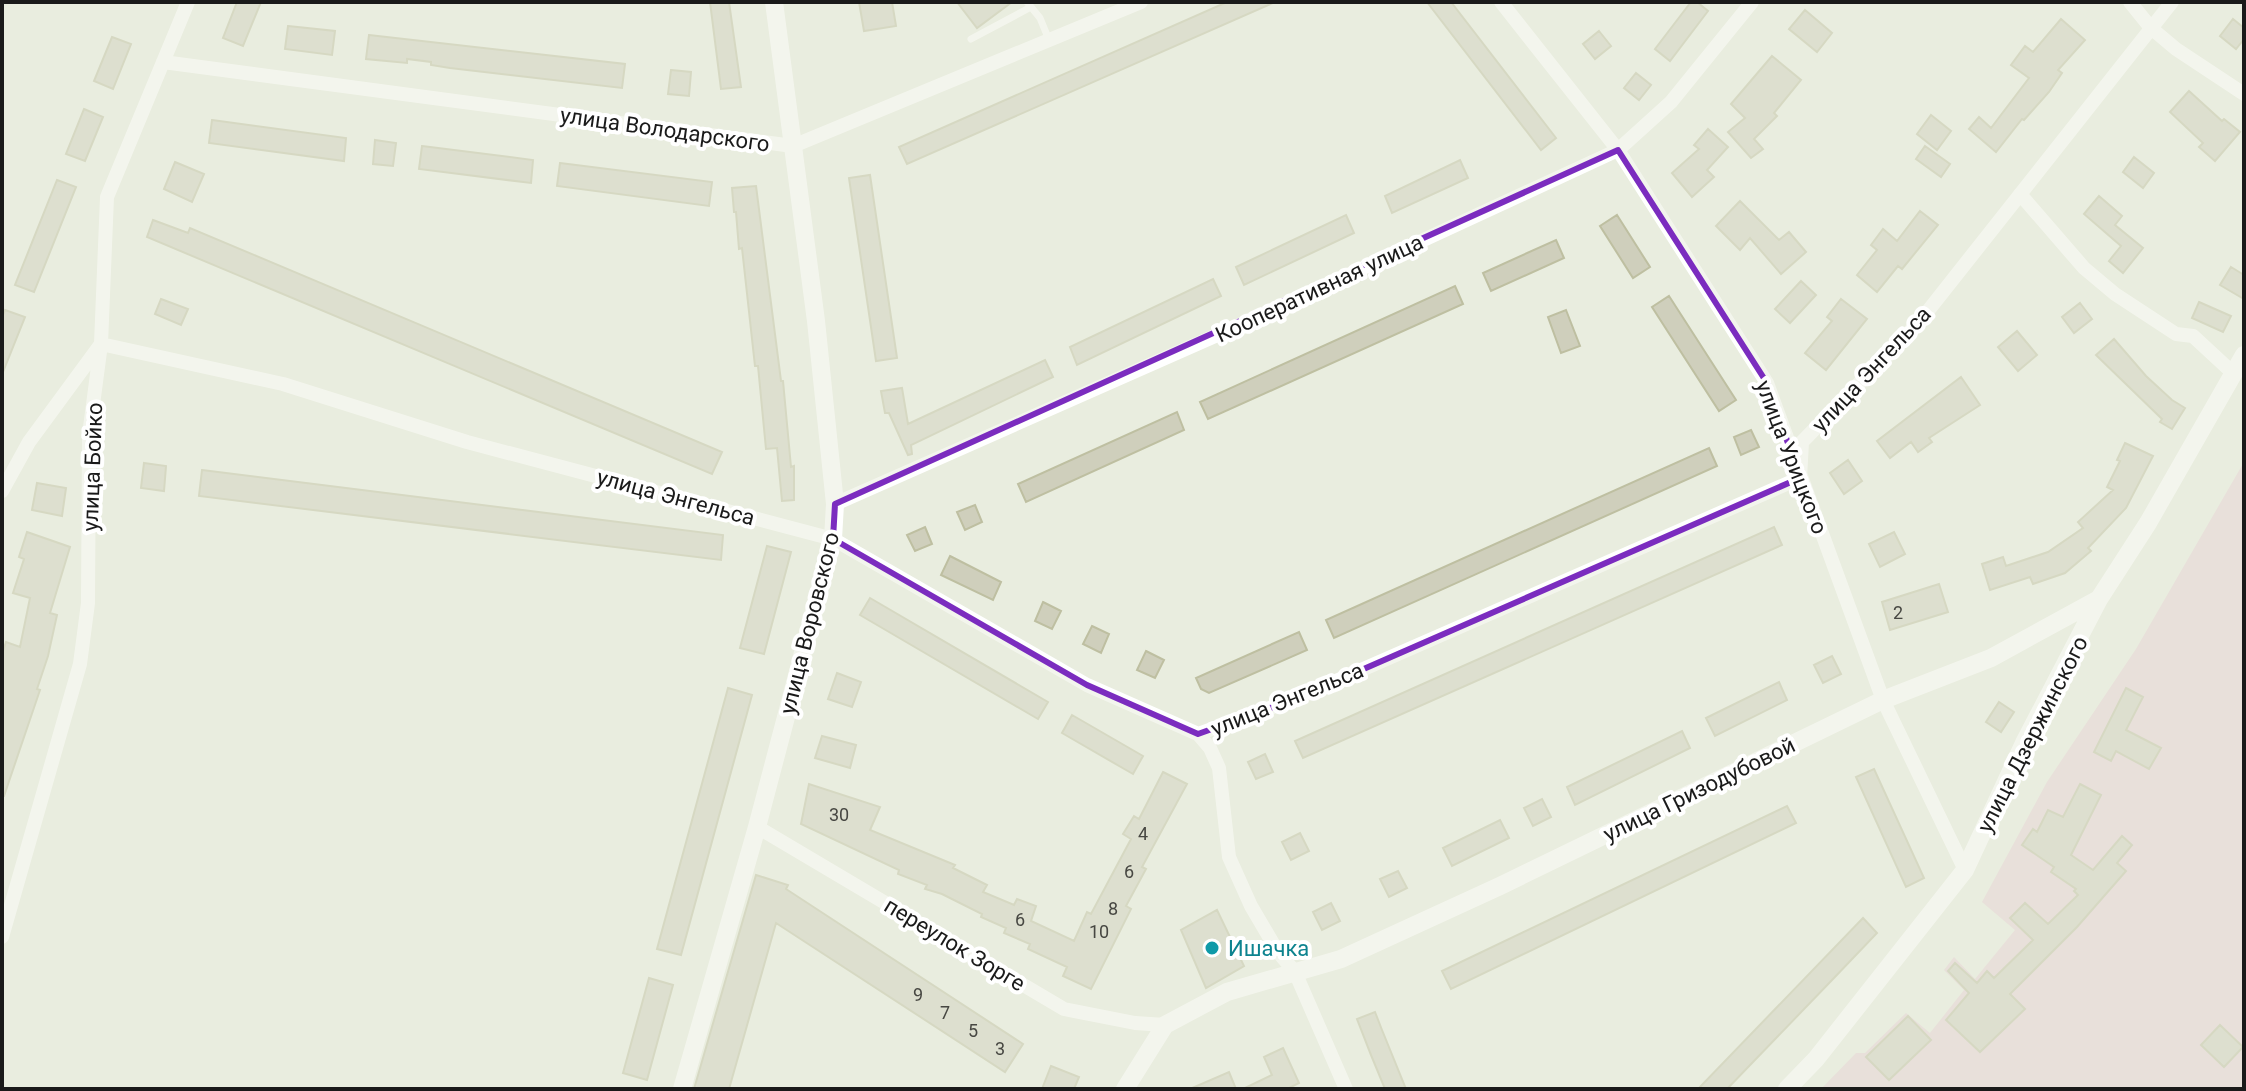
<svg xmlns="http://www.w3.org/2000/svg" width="2246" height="1091" font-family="Roboto,sans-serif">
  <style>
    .industrial { fill: #e6d0d5 }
    .building { fill: #cfcfbc; stroke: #bebfa1; stroke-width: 2 }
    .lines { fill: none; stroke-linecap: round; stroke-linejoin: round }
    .service { stroke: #fff; stroke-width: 7 }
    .minor { stroke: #fff; stroke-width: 14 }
    .tertiary { stroke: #fff; stroke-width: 18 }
    .marked { fill: none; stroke: #7b2cbf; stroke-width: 6; stroke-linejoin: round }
    .culture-dot { fill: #0f9aa8; stroke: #fff; stroke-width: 3 }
    .labels { text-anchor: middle; stroke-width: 8; stroke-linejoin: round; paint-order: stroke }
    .number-label { font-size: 18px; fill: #474742 }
    .street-label { font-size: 22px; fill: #1a1a1a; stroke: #fff }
    .culture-label { font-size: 22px; fill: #0d838f; stroke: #fff; text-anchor: start }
  </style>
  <rect width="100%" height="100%" fill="#e9eddf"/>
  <path class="industrial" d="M2244 462V1089H1821L1856 1053H1865L1906 1013 1930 1033 1964 990 1944 970 1954 957 1975 979 2015 930 1982 902 2047 782 2136 649Z"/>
  <path class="building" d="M237 2H261L243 46 223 38Z
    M710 2H729L741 87 721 89Z
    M859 2H892L896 26 864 31Z
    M957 2H1012L977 28Z
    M1227 2H1275L907 164 899 147Z
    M1427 2H1451L1556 138 1541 150Z
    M1691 2H1697L1708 11 1670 61 1655 49Z
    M1805 10 1832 33 1817 52 1789 29Z
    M2061 19 2085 40 2058 70 2062 73 2049 92 2024 120 2022 119 1996 152 1969 129 1979 117 1991 128 2029 78 2011 65 2025 46 2033 52Z
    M2233 19 2244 28V39L2236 49 2220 36Z
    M288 26 335 31 332 55 285 49Z
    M1599 31 1611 46 1595 59 1583 44Z
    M369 35 625 64 622 88 450 68 431 65V62L407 59V63L366 59Z
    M112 37 131 44 113 89 94 81Z
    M1772 56 1801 80 1774 113 1777 116 1754 139 1763 149 1751 158 1728 132 1745 118 1731 104Z
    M671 70 691 72 689 96 668 94Z
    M1636 73 1651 85 1639 100 1624 88Z
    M2189 91 2222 121 2224 119 2240 132 2215 161 2199 147 2203 143 2170 112Z
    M84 109 103 117 85 161 66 154Z
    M1931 115 1951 131 1937 150 1917 134Z
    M212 120 346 138 344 161 209 143Z
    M1708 129 1728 147 1707 170 1714 177 1692 197 1672 173 1699 149 1694 145Z
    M375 140 396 143 393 166 373 164Z
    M422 146 533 160 531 183 419 169Z
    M1925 146 1950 164 1941 177 1916 159Z
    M2134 157 2154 173 2143 188 2123 172Z
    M1460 160 1468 178 1392 213 1385 196Z
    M175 162 204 174 192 202 164 189Z
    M560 163 712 182 709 206 557 186Z
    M870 175 897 358 876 361 849 178Z
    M57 180 76 187 34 292 15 285Z
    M756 186 781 381H783L791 467 794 466V500L782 501 777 448 766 449 758 366H755L742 248 739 249 736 212H734L732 188Z
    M2099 196 2122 216 2115 225 2143 248 2123 273 2109 261 2121 246 2084 214Z
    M1740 201 1779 240 1789 232 1806 252 1781 274 1750 238 1740 250 1716 226Z
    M1920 211 1938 225 1902 269 1898 266 1877 292 1857 275 1877 250 1871 245 1883 229 1897 241Z
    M1346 215 1354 233 1244 285 1236 267Z
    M1617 215 1650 267 1633 278 1600 226Z
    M153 220 188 233 190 228 722 452 712 474 147 237Z
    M1556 240 1564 258 1491 291 1483 273Z
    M2231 267 2244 275V299L2220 285Z
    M1213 279 1221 296 1077 365 1070 347Z
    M1801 281 1816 295 1790 323 1775 309Z
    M1455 286 1463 304 1208 419 1200 402Z
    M1669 296 1736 400 1719 411 1652 307Z
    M161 299 188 309 181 325 155 314Z
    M1841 299 1867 319 1826 370 1805 353 1832 321 1827 317Z
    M2199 302 2231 316 2223 332 2192 318Z
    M2080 303 2092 319 2074 333 2062 317Z
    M5 310 25 317 3 372 2 318Z
    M1566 310 1580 346 1561 353 1548 317Z
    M2017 331 2037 355 2018 371 1998 347Z
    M2114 339 2146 376 2172 400 2185 408 2172 429 2160 422 2162 419 2096 355Z
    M1045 360 1053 377 911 445 912 454 908 455 889 413H885L881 391 902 388 908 424Z
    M1961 377 1980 405 1929 438 1932 442 1918 452 1911 442 1890 458 1877 441Z
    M1177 412 1184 430 1026 502 1018 484Z
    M1751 430 1759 447 1741 455 1734 437Z
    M2125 443 2153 456 2126 508 2088 548 2091 551 2065 573 2033 584 2030 577 1990 590 1982 564 2003 557 2006 566 2048 552 2083 528 2078 522 2113 490 2107 487 2120 461 2117 460Z
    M1709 448 1717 466 1334 638 1326 620Z
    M1848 460 1862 481 1844 494 1830 473Z
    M144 463 166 466 164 491 141 488Z
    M202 470 723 535 721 560 199 496Z
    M37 483 66 488 62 516 32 510Z
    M975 505 982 522 965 530 957 512Z
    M925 527 932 544 915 551 907 535Z
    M1774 527 1782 545 1303 758 1295 741Z
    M27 532 70 547 50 613 57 615 48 656 37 689 40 690 4 796H2V654L6 642 20 647 30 598 13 593 24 559 19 557Z
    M1894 532 1905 554 1880 567 1869 544Z
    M767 546 791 552 764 654 740 648Z
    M950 556 1001 582 993 600 941 575Z
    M1939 584 1948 612 1890 630 1882 602Z
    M870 598 1048 702 1038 719 860 615Z
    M1043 602 1061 611 1052 629 1035 621Z
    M1092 626 1109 634 1101 653 1083 644Z
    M1299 632 1307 650 1209 693 1201 689 1196 678Z
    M1146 651 1164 660 1155 678 1137 670Z
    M1832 656 1841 674 1823 683 1814 665Z
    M837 673 861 682 852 707 828 699Z
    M1779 682 1787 700 1715 736 1706 718Z
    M728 688 752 695 681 955 657 949Z
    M2126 688 2143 697 2126 730 2161 748 2149 769 2116 751 2111 761 2094 752Z
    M1999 702 2014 712 2001 732 1986 722Z
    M1072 715 1143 756 1133 774 1062 733Z
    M1682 731 1690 748 1575 805 1567 787Z
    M822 736 856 745 850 768 815 758Z
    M1265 754 1273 772 1256 779 1248 762Z
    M1874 769 1924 878 1906 887 1856 777Z
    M1163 772 1187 784 1142 867 1146 869 1126 906 1131 909 1091 989 1063 976 1067 967 1028 949 1030 944 1004 933 1006 928 981 917 982 914 942 894 925 889 927 885 898 874 899 870 801 824 809 784 880 807 870 830 955 865 953 868 987 885 983 892 1014 905 1017 899 1036 906 1031 921 1074 941 1087 912 1091 914 1131 839 1123 834 1134 816 1139 819Z
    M2080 784 2101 795 2071 855 2093 870 2122 836 2132 845 2117 863 2126 871 2077 927 2010 994 2025 1009 1980 1052 1946 1020 1969 993 1948 971 1955 963 1977 983 1987 971 1994 978 2033 940 2010 918 2025 903 2048 924 2078 895 2074 891 2076 889 2051 872 2054 867 2022 845 2033 829 2037 832 2048 810 2063 817Z
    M1542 799 1551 817 1533 826 1524 808Z
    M1787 806 1796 823 1451 989 1442 971Z
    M1500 820 1509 838 1452 866 1443 848Z
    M1300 833 1309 851 1291 860 1282 842Z
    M1398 871 1407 888 1389 897 1380 879Z
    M756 875 788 885 786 889 1023 1044 1005 1072 776 923 729 1089H694Z
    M1331 903 1340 921 1322 930 1313 912Z
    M1217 910 1244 966 1206 988 1181 930Z
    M1863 918 1877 933 1833 979 1727 1089H1698Z
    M649 978 673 985 647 1080 623 1073Z
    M1375 1012 1382 1030 1406 1089H1385L1371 1055 1357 1019Z
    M1908 1016 1931 1040 1889 1080 1866 1057Z
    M2220 1025 2243 1047 2224 1067 2201 1045Z
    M1283 1048 1299 1083 1287 1089H1243L1272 1075 1264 1057Z
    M1051 1066 1079 1077 1074 1089H1042Z
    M1229 1072 1236 1089H1190Z"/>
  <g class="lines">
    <path class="service" d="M1027 2 1040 18 1049 40
      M971 39 1031 7"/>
    <path class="minor" d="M1501 2 1618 150 1767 383 1883 700 1965 870
      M2130 2 2151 28 2176 49 2244 94
      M163 62 793 146 1141 2
      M2020 194 2084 268 2115 294 2176 334 2193 336 2233 373
      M2 491 29 442 101 344 283 384 467 442 833 539 1087 685 1198 734 1295 699 1800 478 1802 442 1920 321 2172 2
      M835 504 1233 328 1618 150 1671 102 1752 2
      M1198 734 1210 748 1219 768 1229 857 1251 906 1278 952 1295 972 1346 1089
      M757 827 1064 1009 1135 1023 1165 1025
      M2 937 80 664 88 603 89 435 101 344 107 197 188 2"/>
    <path class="tertiary" d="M682 1089 757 827 833 539 835 504 816 321 774 2
      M1125 1089 1165 1025 1227 992 1341 959 1500 886 1883 700 1991 658 2099 599
      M1787 1089 1816 1059 1965 870 2024 743 2099 599 2148 523 2244 355"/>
  </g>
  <path d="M0 0H2246V1091H0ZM1618 150 1767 383 1800 478 1295 699 1198 734 1087 685 833 539 835 504Z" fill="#e9eddf" fill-opacity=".55" fill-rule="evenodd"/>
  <path class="marked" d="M1618 150 1767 383 1800 478 1295 699 1198 734 1087 685 833 539 835 504Z"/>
  <circle class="culture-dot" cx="1212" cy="948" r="8"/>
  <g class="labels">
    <g class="number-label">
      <text x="1898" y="619">2</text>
      <text x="839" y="821">30</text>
      <text x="1143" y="840">4</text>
      <text x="1129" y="878">6</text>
      <text x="1113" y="915">8</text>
      <text x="1020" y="926">6</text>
      <text x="1099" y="938">10</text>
      <text x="918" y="1001">9</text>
      <text x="945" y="1019">7</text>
      <text x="973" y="1037">5</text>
      <text x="1000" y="1055">3</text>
    </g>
    <g class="street-label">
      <text transform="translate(665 129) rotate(8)" y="8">улица Володарского</text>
      <text transform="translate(1319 288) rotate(-25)" y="8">Кооперативная улица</text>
      <text transform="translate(1871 369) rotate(-47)" y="8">улица Энгельса</text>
      <text transform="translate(1792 457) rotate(69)" y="8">улица Урицкого</text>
      <text transform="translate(92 467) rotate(-88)" y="8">улица Бойко</text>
      <text transform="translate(676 497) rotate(15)" y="8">улица Энгельса</text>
      <text transform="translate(809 623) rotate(-76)" y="8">улица Воровского</text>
      <text transform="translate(1287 699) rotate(-22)" y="8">улица Энгельса</text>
      <text transform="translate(2032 734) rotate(-63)" y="8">улица Дзержинского</text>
      <text transform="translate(1699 789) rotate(-26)" y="8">улица Гризодубовой</text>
      <text transform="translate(955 944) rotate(31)" y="8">переулок Зорге</text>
    </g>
    <g class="culture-label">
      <text x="1228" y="956">Ишачка</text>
    </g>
  </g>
  <rect width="2246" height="1091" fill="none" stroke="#1a1a1a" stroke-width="8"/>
</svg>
